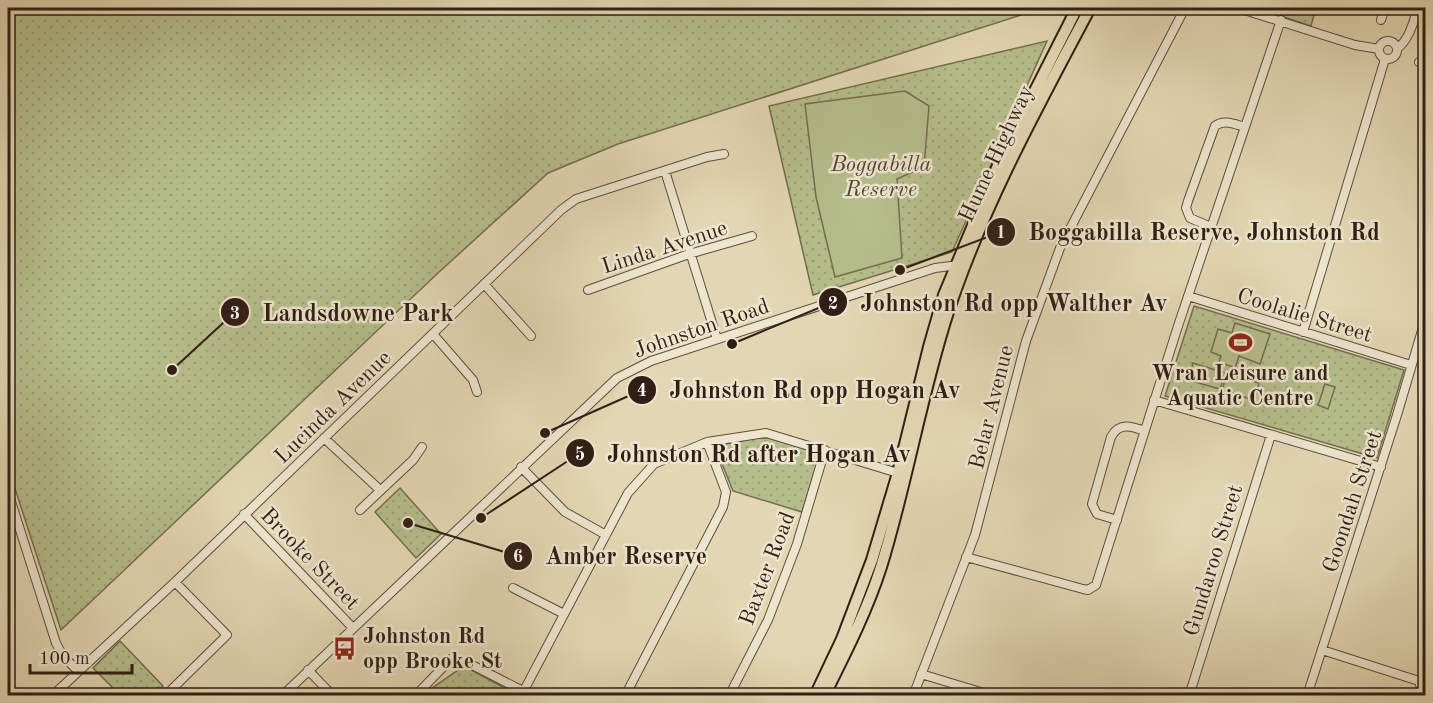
<svg xmlns="http://www.w3.org/2000/svg" width="1433" height="703" font-family="'Old Standard TT',serif">
  <style>
    .grass { fill: url(#grass-dots); stroke: #736e50; stroke-width: 1.5 }
    .pitch { fill: #b5be8b; stroke: #736e50; stroke-width: 1.5 }
    .lines { fill: none; stroke-linecap: round; stroke-linejoin: round }
    .minor-casing { stroke: #5e4d3c; stroke-width: 10 }
    .highway-casing { stroke: #311f15; stroke-width: 14 }
    .minor { stroke: #ede5ce; stroke-width: 8 }
    .highway { stroke: #e3d7b3; stroke-width: 10 }
    .labels { text-anchor: middle; stroke-width: 5; stroke-linejoin: round; paint-order: stroke }
    .street-label { font-size: 22px; fill: #311f15; stroke: #ede5ce }
    .park-label { font-size: 22px; font-style: italic; fill: #524732; stroke: #ede5ce }
    .poi-label { font-size: 22px; font-weight: bold; fill: #311f15; stroke: #ede5ce }
    .leader { fill: none; stroke: #311f15; stroke-width: 2 }
    .callout-dot { fill: #311f15; stroke: #ede5ce; stroke-width: 2 }
    .mark-label { font-size: 18px; text-anchor: middle; font-weight: bold; fill: #fff }
    .callout-label { font-size: 24px; text-anchor: middle; font-weight: bold; fill: #311f15; stroke: #ede5ce; stroke-width: 5; stroke-linejoin: round; paint-order: stroke }
  </style>
  <defs>
    <pattern id="grass-dots" width="8" height="8" patternUnits="userSpaceOnUse" patternTransform="scale(1.5)"><rect width="8" height="8" fill="#b5be8b"/><path d="M2 2h.1M6 6h.1" fill="none" stroke="#9ca377" stroke-width="1.8" stroke-linecap="round"/></pattern>
  </defs>
  <rect width="100%" height="100%" fill="#e3d7b3"/>
  <filter id="stains"><feTurbulence type="fractalNoise" baseFrequency=".00333" numOctaves="4"/><feColorMatrix values="0 0 0 0 .2 0 0 0 0 .09 0 0 0 0 .02 0 0 0 .5 -.17"/></filter>
  <radialGradient id="worn" r=".72"><stop offset=".6" stop-color="#630" stop-opacity="0"/><stop offset="1" stop-color="#630" stop-opacity=".3"/></radialGradient>
  <path class="grass" d="M8 8H1028L1021 15 618 144 548 173 438 273 61 630 8 467Z
    M1270 8H1316L1311 26 1268 12Z
    M1047 41 952 252 813 295 769 106Z
    M1194 306 1404 370 1377 458 1165 396Z
    M756 438H769L821 452 802 512 733 491 715 446Z
    M400 488 441 534 416 558 375 512Z
    M120 641 163 686 154 695H120L93 668Z
    M464 666 514 693 512 696H432L428 691Z"/>
  <path class="pitch" d="M905 91 929 106 924 167 897 179 902 258 835 277 816 197 805 104Z
    M1235 323 1270 334 1260 364 1239 356 1235 368 1219 362 1221 356 1211 352 1218 329 1232 333Z
    M1193 363 1225 373 1220 389 1188 380Z
    M1227 374 1259 383 1254 400 1222 390Z
    M1325 384 1335 387 1328 409 1318 405Z"/>
  <g class="lines">
    <defs>
      <path id="minor" d="M1238 8 1355 45 1379 49
        M1381 20 1385 8
        M1379 50a9 9 0 1 1 18 0a9 9 0 1 1-18 0Z
        M1397 49C1410 38 1413 23 1418 8
        M1419 62 1426 64
        M665 171 717 339
        M1211 227 1190 218 1186 208 1188 201 1215 126C1224 119 1234 124 1245 127
        M484 284 531 336
        M588 290 689 254 752 236
        M1188 296 1411 365
        M1303 332 1385 59
        M433 334 473 380 477 392
        M1154 400 1381 467
        M324 438 380 490
        M521 467 565 512 606 535
        M8 492 56 643 63 656 78 671
        M360 510 413 460 422 447
        M244 514 352 627
        M1117 520 1097 514 1092 504 1111 437C1119 422 1131 426 1145 431
        M966 557 1083 589 1088 590 1096 585 1178 326 1281 20
        M513 588 564 614
        M1322 650 1419 681
        M308 670 333 696
        M921 674 994 696
        M1419 681 1421 688 1426 690
        M1419 681 1426 676
        M52 696 175 582 561 210 576 199 707 157 724 154
        M165 696 227 635 175 582
        M282 696 617 378 651 361 935 268 959 265
        M415 696 452 658 472 665 523 691
        M521 696 628 493 654 464 707 442 766 433 898 473
        M625 696 723 507 726 492 707 442
        M729 696 768 620 797 544 825 450
        M913 696 975 535 1026 341 1060 248 1185 8
        M1189 696 1271 435
        M1307 696 1397 415 1426 317"/>
      <path id="highway" d="M815 696 842 639 872 560 898 473 929 347 944 295 1002 156 1077 8
        M824 696C845 654 867 611 881 567 907 483 921 395 948 312 983 206 1038 106 1090 8"/>
    </defs>
    <use href="#minor" class="minor-casing"/>
    <use href="#highway" class="highway-casing"/>
    <use href="#minor" class="minor"/>
    <use href="#highway" class="highway"/>
  </g>
  <defs>
    <symbol id="stadium-bare" viewBox="-9 -9 18 18"><path d="M0-5a6.5 5 0 1 0 0 10a6.5 5 0 1 0 0-10ZM-3.5-1.8h7v3.6h-7Z" fill="#8f2418" stroke="#ede5ce" stroke-width="2.5" paint-order="stroke"/></symbol>
    <symbol id="bus-bare" viewBox="-9 -9 18 18"><path d="M-5-6H5V4H4V6H2V4H-2V6H-4V4H-5ZM-3.5-4V0h7V-4ZM-3.5 1.2v1.5H-2V1.2ZM2 1.2v1.5H3.5V1.2Z" fill="#8f2418" stroke="#ede5ce" stroke-width="2.5" paint-order="stroke"/></symbol>
  </defs>
  <g fill-rule="evenodd">
    <use href="#stadium-bare" x="1224" y="326" width="33" height="33"/>
    <use href="#bus-bare" x="328" y="632" width="33" height="33"/>
  </g>
  <g class="labels">
    <g class="street-label">
      <text transform="translate(995 153) rotate(-65)" y="8">Hume Highway</text>
      <text transform="translate(664 246) rotate(-18)" y="8">Linda Avenue</text>
      <text transform="translate(1305 314) rotate(17)" y="8">Coolalie Street</text>
      <text transform="translate(701 327) rotate(-19)" y="8">Johnston Road</text>
      <text transform="translate(332 406) rotate(-44)" y="8">Lucinda Avenue</text>
      <text transform="translate(990 407) rotate(-76)" y="8">Belar Avenue</text>
      <text transform="translate(1351 501) rotate(-72)" y="8">Goondah Street</text>
      <text transform="translate(311 558) rotate(46)" y="8">Brooke Street</text>
      <text transform="translate(1212 560) rotate(-73)" y="8">Gundaroo Street</text>
      <text transform="translate(766 568) rotate(-69)" y="8">Baxter Road</text>
    </g>
    <g class="park-label">
      <text x="881" y="171">Boggabilla<tspan x="881" dy="25">Reserve</tspan></text>
    </g>
    <g class="poi-label">
      <text x="1240" y="380">Wran Leisure and<tspan x="1240" dy="25">Aquatic Centre</tspan></text>
      <text x="363" y="643" text-anchor="start">Johnston Rd<tspan x="363" dy="25">opp Brooke St</tspan></text>
    </g>
  </g>
  <path class="leader" d="M900 270L1001 232M732 344L833 302M172 370L235 312M545 433L642 390M481 518L580 453M408 523L518 556"/>
  <g class="callout-dot">
    <circle cx="900" cy="270" r="6"/>
    <circle cx="732" cy="344" r="6"/>
    <circle cx="172" cy="370" r="6"/>
    <circle cx="545" cy="433" r="6"/>
    <circle cx="481" cy="518" r="6"/>
    <circle cx="408" cy="523" r="6"/>
    <circle cx="1001" cy="232" r="15"/>
    <circle cx="833" cy="302" r="15"/>
    <circle cx="235" cy="312" r="15"/>
    <circle cx="642" cy="390" r="15"/>
    <circle cx="580" cy="453" r="15"/>
    <circle cx="518" cy="556" r="15"/>
  </g>
  <g class="mark-label">
    <text x="1001" y="238">1</text>
    <text x="833" y="309">2</text>
    <text x="235" y="319">3</text>
    <text x="642" y="396">4</text>
    <text x="580" y="460">5</text>
    <text x="518" y="562">6</text>
  </g>
  <g class="callout-label">
    <text x="1204" y="240">Boggabilla Reserve, Johnston Rd</text>
    <text x="1014" y="311">Johnston Rd opp Walther Av</text>
    <text x="358" y="321">Landsdowne Park</text>
    <text x="815" y="398">Johnston Rd opp Hogan Av</text>
    <text x="759" y="462">Johnston Rd after Hogan Av</text>
    <text x="626" y="564">Amber Reserve</text>
  </g>
  <rect width="1433" height="703" fill="none" stroke="#e3d7b3" stroke-width="30"/>
  <rect x="9" y="9" width="1415" height="685" fill="none" stroke="#311f15" stroke-width="3"/>
  <rect x="15" y="15" width="1403" height="673" fill="none" stroke="#311f15" stroke-width="1.5"/>
  <path d="M30 664v9h102v-9" fill="none" stroke="#311f15" stroke-width="3"/>
  <text x="39" y="664" font-size="18" fill="#311f15" stroke="#ede5ce" stroke-width="4.5" paint-order="stroke">100 m</text>
  <rect width="100%" height="100%" filter="url(#stains)"/>
  <rect width="100%" height="100%" fill="url(#worn)"/>
</svg>
